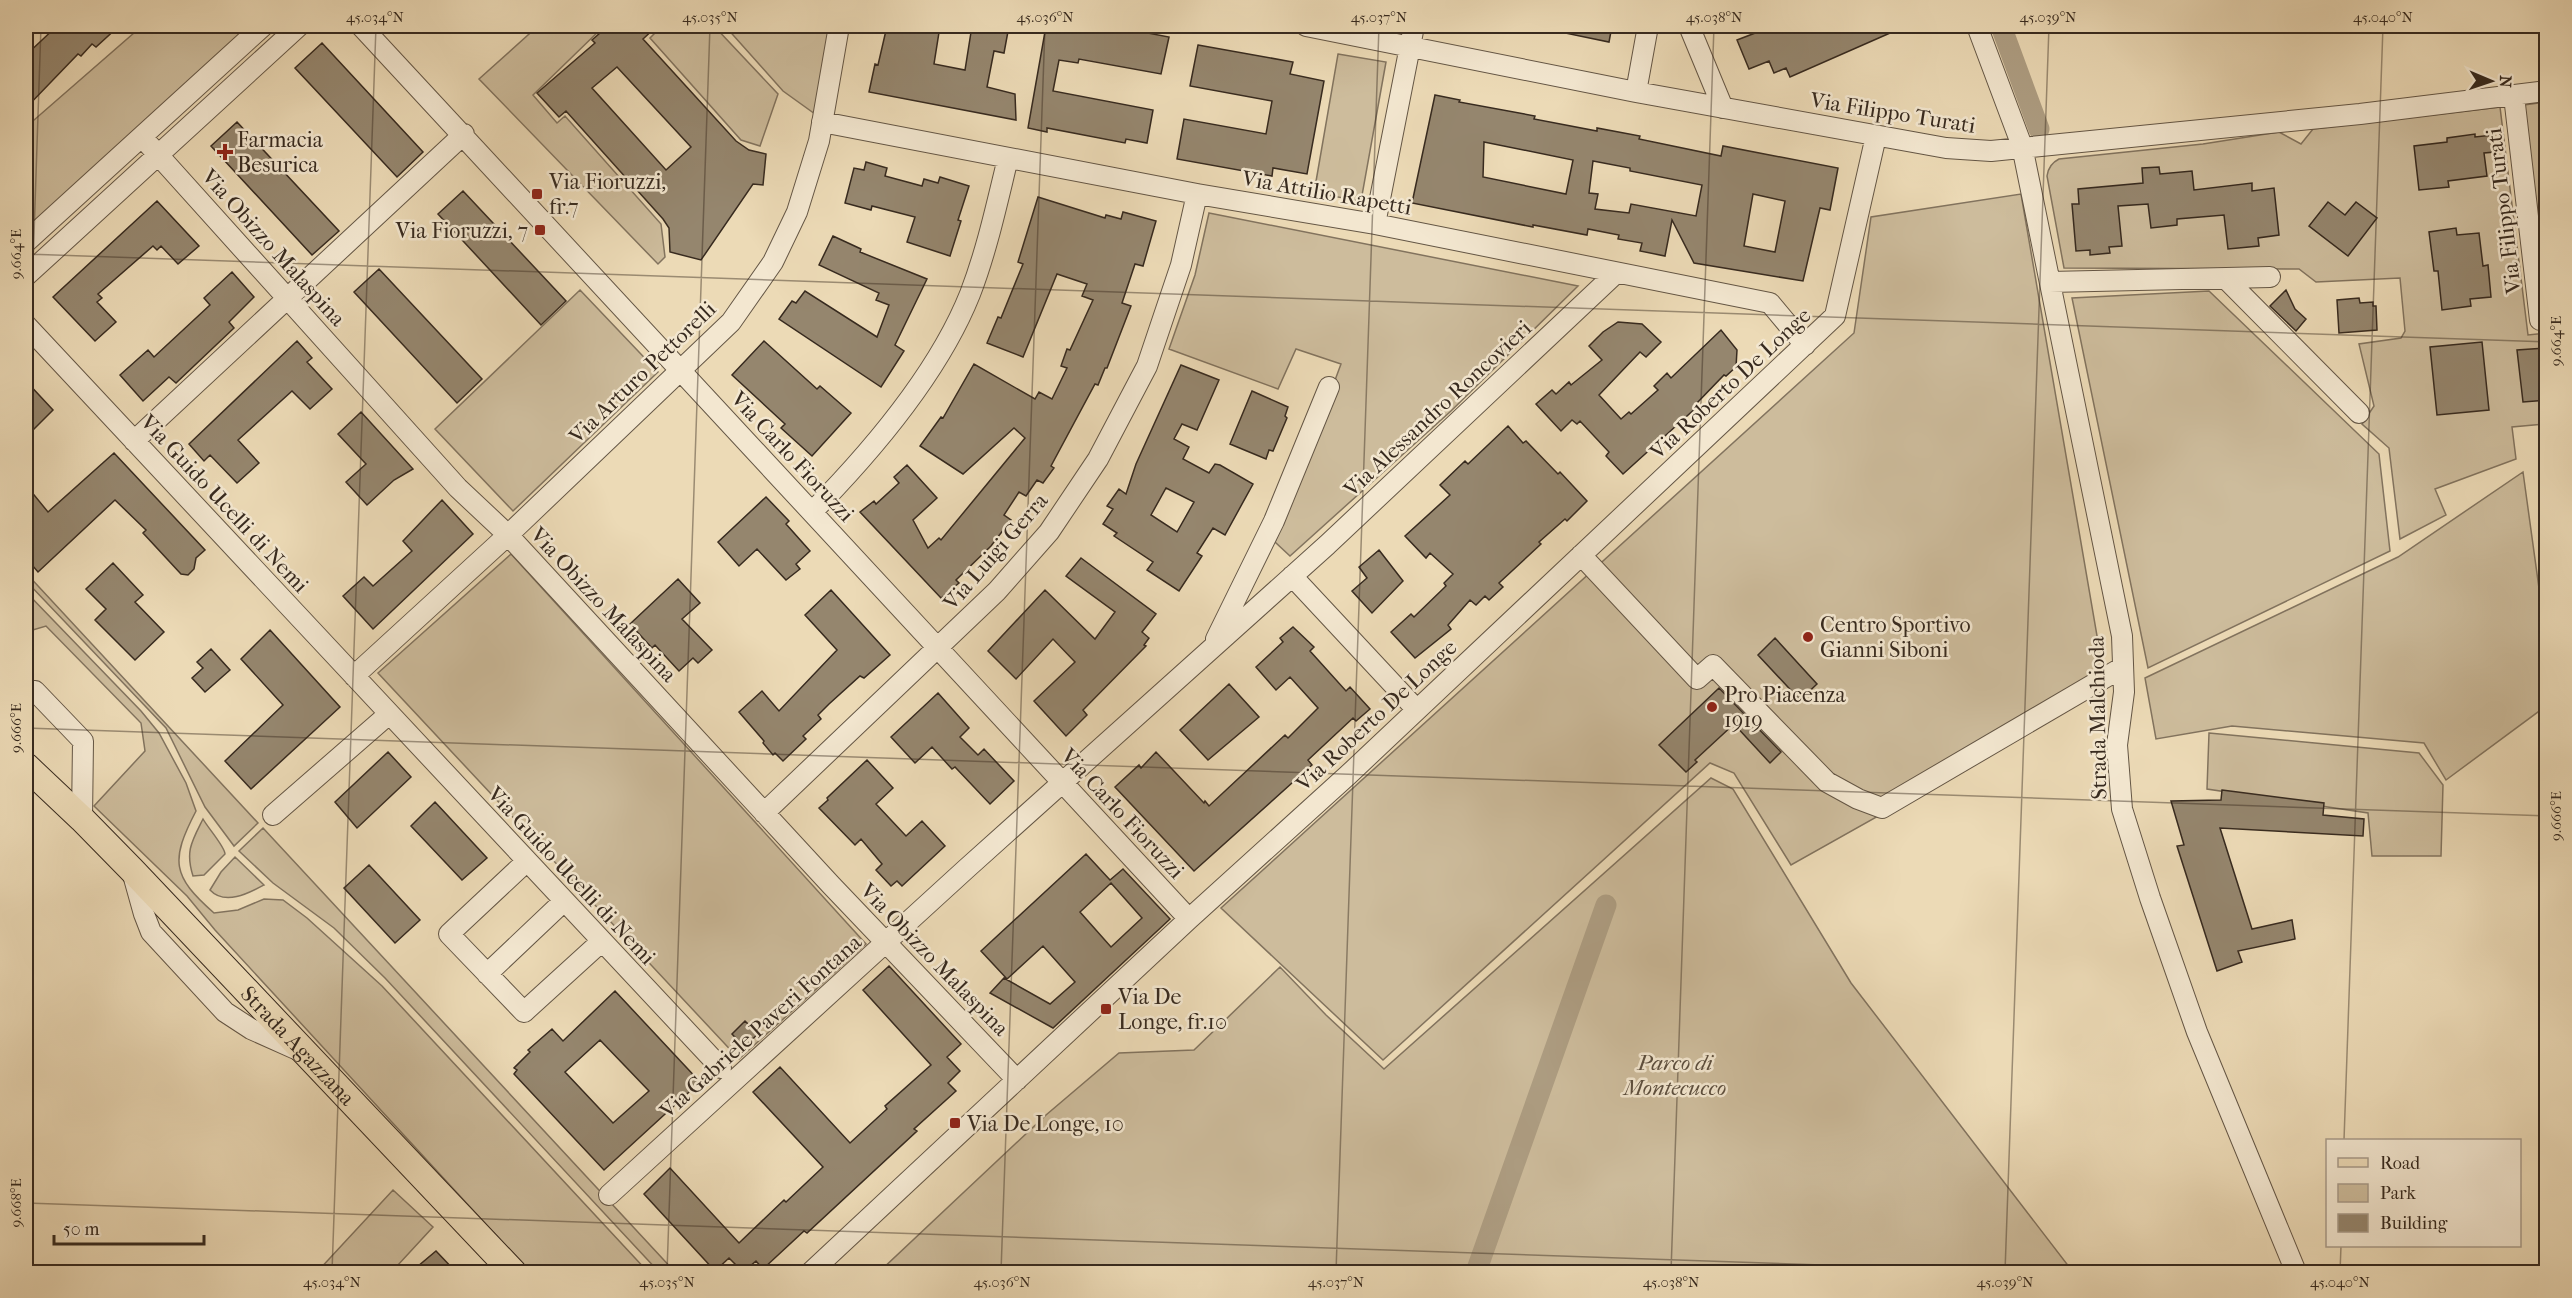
<svg xmlns="http://www.w3.org/2000/svg" width="2572" height="1298" font-family="'IM FELL French Canon',serif">
  <style>
    .green { fill: #cdbc9c; stroke: #82735e; stroke-width: 1.5 }
    .lines { fill: none; stroke-linecap: round; stroke-linejoin: round }
    .canal { stroke: #ae9e83; stroke-width: 21 }
    .building { fill: #95866e; stroke: #372a1f; stroke-width: 1.5; fill-rule: evenodd }
    .minor-casing { stroke: #645645; stroke-width: 22 }
    .major-casing { stroke: #372a1f; stroke-width: 28 }
    .minor { stroke: #f3e7d0; stroke-width: 20 }
    .major { stroke: #ecdab6; stroke-width: 26 }
    .ticks { fill: none; stroke: #372a1f; stroke-width: 1.5; stroke-opacity: 0.45 }
    .poi-dot { fill: #8f2418; stroke: #f3e7d0; stroke-width: 2 }
    .labels { text-anchor: middle; stroke-width: 5; stroke-linejoin: round; paint-order: stroke }
    .street-label { font-size: 22px; fill: #372a1f; stroke: #f3e7d0 }
    .poi-label { font-size: 22px; fill: #372a1f; stroke: #f3e7d0; text-anchor: start }
    .park-label { font-size: 22px; font-style: italic; fill: #5c4e3e; stroke: #f3e7d0 }
    .neatline { fill: none; stroke: #372a1f; stroke-width: 2 }
    .ticks-label { font-size: 15px; text-anchor: middle; fill: #372a1f }
  </style>
  <rect width="100%" height="100%" fill="#ecdab6"/>
  <filter id="stains"><feTurbulence type="fractalNoise" baseFrequency=".00333" numOctaves="4"/><feColorMatrix values="0 0 0 0 .2 0 0 0 0 .09 0 0 0 0 .02 0 0 0 .5 -.17"/></filter>
  <radialGradient id="worn" r=".72"><stop offset=".6" stop-color="#630" stop-opacity="0"/><stop offset="1" stop-color="#630" stop-opacity=".3"/></radialGradient>
  <path class="green" d="M142 26H262L26 242V127Z
    M538 26H604L533 95 557 123 565 116 661 224 665 257 658 264 479 79Z
    M652 26H714L778 94 760 146 741 140 650 38 657 31Z
    M725 26H830L815 114 783 91Z
    M1338 54 1386 62 1361 201 1314 193Z
    M2546 102V207L2537 208 2524 105Z
    M2500 107 2528 335 2546 333V424L2512 427 2516 459 2435 489 2446 515 2400 539 2389 448 2362 424 2374 406 2359 344 2401 338 2405 331 2400 278 2316 282 2299 269 2064 268 2047 176C2048 168 2051 163 2059 159L2203 144 2279 132 2301 144 2313 129Z
    M2021 194 2106 688 1791 865 1734 773 1710 763 1383 1060 1221 908 1854 333 1871 217Z
    M1209 213 1578 286 1451 411 1290 556 1275 542 1341 364 1296 349 1278 389 1169 349 1195 275Z
    M580 290 658 372 513 511 435 429Z
    M2209 291 2379 454 2390 551 2148 668 2072 298Z
    M2523 472 2546 639V706L2446 780 2424 743 2232 726 2156 739 2145 678 2398 557Z
    M511 554 866 944 739 1059 378 673Z
    M26 573 258 823 234 846 205 807 166 728 26 581Z
    M26 592 141 711 159 733 186 783 196 811C170 861 172 876 214 913L238 910 264 899 283 900 307 918 382 986 648 1272H530L215 930 187 896 94 806 145 751 141 723 46 626 26 632Z
    M2209 733 2419 753 2443 785 2441 856H2372L2368 813 2207 789Z
    M1711 778 1733 789 1851 983 2073 1272H879L1046 1115 1119 1053 1194 1050 1280 967 1326 1015 1384 1069Z
    M203 819C208 828 225 847 225 854L204 875 193 876C185 851 192 841 203 819Z
    M263 828 675 1272H659L385 978 334 928 273 883 239 851Z
    M235 857 264 885C249 893 225 906 210 890L221 872Z
    M393 1190 433 1227 397 1266 401 1272H317Z"/>
  <g class="lines">
    <path class="canal" d="M2001 26 2039 129
      M1476 1272 1606 905"/>
  </g>
  <path class="building" d="M57 26H119L96 47 92 44 81 56 78 54 26 108V55Z
    M608 26H657L643 39 736 141 749 150 766 154 763 185 753 184 701 260 670 252 669 228 663 219 566 111 559 117 537 93 595 43 592 40ZM617 67 691 147 666 170 592 88Z
    M887 26H940L934 64 965 70 972 26H1009L1004 53 994 51 987 87 1015 94 1016 120 869 92 875 64 878 65Z
    M1046 26H1111L1169 37 1161 74 1079 59 1078 63 1059 60 1053 91 1153 110 1147 143 1126 139 1125 143 1047 128V132L1028 128Z
    M1566 26H1612L1609 42 1565 33Z
    M1761 26H1906L1790 77 1786 68 1774 73 1769 61 1749 69 1737 40 1763 30Z
    M322 43 423 152 397 177 295 68Z
    M1198 45 1293 62 1290 74 1324 81 1307 174 1273 168 1272 176 1177 159 1184 119 1266 134 1272 101 1190 86Z
    M1435 95 1460 100 1459 102 1535 116 1534 119 1597 131V128L1640 136 1639 139 1721 156 1723 146 1838 168 1830 210 1820 208 1803 281 1694 263 1672 220 1665 256 1640 251 1642 243 1618 239 1619 235 1588 229 1587 235 1533 225V227L1412 203ZM1484 142 1573 160 1566 194 1483 177ZM1593 161 1630 168V171L1702 185 1696 216 1631 204 1629 213 1595 209 1598 194 1589 193ZM1753 194 1785 201 1775 252 1744 246Z
    M237 122 339 231 312 255 211 146Z
    M2475 134V137L2493 135 2495 152 2484 153 2487 176 2448 181 2449 187 2419 190 2414 146 2447 142V138Z
    M866 162 887 168 885 176 922 186 924 179 938 183 940 177 969 186 958 220 961 221 950 256 907 242 915 217 872 206 871 210 845 203 854 168 864 170Z
    M2159 167 2160 174 2192 171 2194 190 2252 183V191L2274 188 2279 235 2258 238 2259 246 2228 249 2224 215 2177 219V225L2151 228 2148 204 2118 206 2122 246 2109 247 2110 253 2090 255V250L2076 251 2072 204H2079L2078 189 2143 183 2142 168Z
    M463 191 566 301 541 325 438 214Z
    M1038 197 1105 218 1106 215 1121 219 1123 212 1156 221 1143 266 1135 264 1122 303 1131 306 1107 368H1105L1098 385 1095 384 1051 466 1054 468 1043 483 1037 480 1026 496 1019 492 1004 515 1011 520 991 546 956 580 959 583 941 598 860 512 874 501 876 504 899 483 894 477 907 465 937 498 913 520 928 548 939 538 941 540 1025 438 1014 428 963 474 920 446 941 417 943 418 974 364 1035 399 1039 392 1052 399 1067 368 1061 366 1067 349 1070 350 1093 300 1082 296 1087 284 1057 274 1023 357 987 343 998 317 1001 318 1023 264 1018 262Z
    M157 201 199 246 178 264 161 246 157 250 153 246 98 294 102 298 97 302 116 322 95 341 53 297Z
    M2328 202 2345 215 2356 202 2377 218 2348 256 2309 226Z
    M2456 228 2457 235 2479 233 2483 266 2488 265 2491 297 2470 299 2471 306 2442 310 2438 271H2434L2429 232Z
    M833 236 861 249 860 252 927 279 895 345 904 351 881 387 779 319 792 301 796 303 805 291 877 337 889 305 876 300 879 293 819 265Z
    M379 269 482 379 457 403 354 292Z
    M232 272 254 297 229 322 234 328 176 383 169 377 143 401 120 375 148 350 154 357 210 305 204 298Z
    M2286 290 2295 309 2306 319 2296 331 2270 306Z
    M2359 298 2360 303 2373 302V306H2376L2377 330 2339 333 2337 300Z
    M1618 322 1642 324 1661 342 1646 357 1640 352 1599 395 1621 419 1629 412 1631 414 1658 390 1654 386 1667 373 1671 378 1721 330 1737 350 1736 367 1726 376 1724 375 1696 404 1698 406 1623 474 1606 456 1609 452 1580 421 1577 424 1572 420 1561 431 1536 404 1552 390 1556 394 1569 382 1571 385 1602 360 1589 346 1603 332Z
    M297 341 312 358 307 362 332 389 310 409 292 391 238 440 259 463 237 483 210 455 204 461 189 444Z
    M764 341 817 389 820 386 851 413 812 456 781 428 785 424 732 375Z
    M2482 342 2489 410 2437 415 2430 347Z
    M2547 348V400L2523 402 2517 350Z
    M1181 365 1219 380 1197 430 1182 424 1174 439 1189 447 1183 459 1209 473 1215 464 1220 465 1253 484 1225 535 1213 528 1197 553 1202 556 1179 591 1147 570 1153 562 1114 536 1117 533 1103 524 1113 509 1107 506 1119 489 1126 494 1136 464ZM1166 488 1194 502 1177 532 1151 515Z
    M26 381 53 410 26 437Z
    M1252 391 1288 407 1285 416 1287 418 1273 451 1269 450 1266 459 1230 444Z
    M361 412 413 469 394 480 367 505 346 482 366 464 338 434Z
    M1508 426 1523 443 1526 441 1558 474 1560 472 1587 501 1567 521 1565 519 1539 542 1541 544 1499 583 1503 587 1489 600 1485 596 1476 605 1470 600 1448 625 1451 629 1415 658 1391 632 1411 614 1414 617 1446 586 1444 583 1453 574 1430 553 1426 558 1405 536 1450 495 1440 485 1465 461 1468 464Z
    M114 453 205 550 196 558 194 569 188 575 181 574 143 533 146 530 115 500 38 572 26 558V485L48 512Z
    M766 497 789 521 786 524 810 551 796 564 800 569 786 580 757 549 739 566 718 542Z
    M442 500 473 534 373 629 343 596 364 577 373 586 412 551 403 541Z
    M1379 550 1403 581 1372 613 1352 591 1367 578 1359 567Z
    M1081 558 1156 614 1142 632 1149 638 1144 645 1146 646 1083 710 1087 715 1066 736 1034 701 1075 662 1053 639 1016 679 988 651 1045 590 1095 639 1115 612 1066 576Z
    M113 563 143 595 135 602 164 632 135 660 95 620 106 609 86 589Z
    M678 579 700 603 682 619 712 650 698 663 693 658 679 671 655 645 652 648 630 624Z
    M831 590 890 655 864 678 860 676 829 704 818 715 821 719 803 736 806 739 783 761 775 753 773 755 763 743 764 741 739 712 762 691 779 711 837 650 805 615Z
    M1293 627 1314 647 1310 651 1346 691 1350 687 1370 709 1356 721 1353 718 1308 760 1312 765 1194 871 1115 787 1139 765 1141 768 1156 752 1204 803 1205 801 1209 806 1285 735 1288 738 1318 708 1290 677 1276 690 1256 667 1283 642 1280 638Z
    M270 630 340 707 251 789 225 761 283 705 241 659Z
    M1775 638 1817 684 1800 700 1758 655Z
    M211 649 230 670 205 692 192 678 203 668 197 662Z
    M1229 684 1259 717 1208 760 1180 730Z
    M1719 688 1781 752 1770 763 1734 724 1695 760 1697 762 1686 772 1659 745Z
    M938 693 969 728 960 737 978 755 984 749 1014 781 990 804 955 767 952 769 932 747 915 763 891 737Z
    M388 752 411 777 357 828 335 802Z
    M867 760 893 788 876 804 906 836 922 821 945 846 902 886 897 881 891 886 876 870 882 864 861 839 855 845 819 808 828 800 827 798Z
    M2222 790 2324 803 2323 815 2364 819 2363 836 2220 828 2252 929 2292 920 2295 939 2238 951 2242 962 2217 971 2177 846 2184 845 2171 801 2221 800Z
    M435 802 487 858 462 880 411 826Z
    M1086 854 1110 880 1123 869 1170 919 1053 1028 990 993 1004 978 1050 1004 1075 982 1043 946 1007 979 981 951ZM1111 883 1142 918 1111 947 1080 912Z
    M369 865 420 920 395 943 344 888Z
    M889 966 961 1044 947 1057 960 1071 948 1083 956 1091 914 1129 917 1131 807 1233 804 1231 763 1269 756 1261 743 1272 729 1258 715 1271 644 1194 670 1168 739 1243 784 1200 786 1202 823 1167 753 1092 780 1067 850 1143 887 1109 885 1106 931 1065 863 990Z
    M615 991 700 1082 604 1170 514 1074 517 1070 514 1068 530 1052 528 1050 552 1029 563 1041ZM600 1040 649 1091 613 1123 565 1072Z
    M745 1021 758 1034 744 1047 732 1034Z
    M436 1251 456 1272H411Z"/>
  <g class="lines">
    <defs>
      <path id="minor" d="M361 26 1189 919
        M1306 26 1636 92 1946 148 1991 151 2360 114 2546 91
        M1689 26 1723 108
        M1977 26 2022 146 2122 636 2124 692 2117 745 2122 809 2150 898 2197 1032 2296 1272
        M1636 92 1648 26
        M2514 96 2540 320
        M822 122 1197 194 1375 224 1770 303 1805 345
        M142 137 458 488 508 535 831 885 1017 1080
        M1375 224 1414 26
        M26 242 263 26
        M26 276 299 26
        M2226 279 2359 413
        M2050 282 2270 277
        M26 325 721 1068
        M134 441 464 134
        M812 512C872 451 938 374 970 294 987 250 997 203 1008 158
        M1581 555 1697 679 1713 665 1827 782 1858 799 1882 808 2123 667
        M1292 576 1417 710
        M1216 639 1274 521 1329 387
        M354 676 508 535 731 322 773 262 797 212 819 141 839 26
        M26 692 35 691 83 741 82 819
        M764 813 997 591 1049 532 1098 459 1147 366 1181 265 1197 194
        M273 815 389 714
        M527 861 449 934 524 1012 602 941
        M132 871 144 914 151 932 225 1012 251 1029 298 1050
        M487 974 564 901
        M609 1195 966 869 1327 545 1615 274
        M811 1272 1189 919 1348 775 1835 316 1876 136"/>
      <g id="major">
        <path id="s1" d="M26 766 82 819 132 870 513 1272"/>
      </g>
    </defs>
    <use href="#minor" class="minor-casing"/>
    <use href="#major" class="major-casing"/>
    <use href="#minor" class="minor"/>
    <use href="#major" class="major"/>
  </g>
  <path class="ticks" d="M26 254 2546 342M26 473 41 26M26 728 2546 816M2344 1140 2383 26M26 1203 2027 1272M332 1272 376 26M667 1272 710 26M1001 1272 1045 26M1336 1272 1379 26M1671 1272 1714 26M2005 1272 2049 26M2340 1272 2341 1246"/>
  <g class="poi-dot">
    <path d="M222 143h6v6h6v6h-6v6h-6v-6h-6v-6h6z"/>
    <rect x="531" y="188" width="12" height="12" rx="3"/>
    <rect x="534" y="224" width="12" height="12" rx="3"/>
    <circle cx="1808" cy="637" r="6"/>
    <circle cx="1712" cy="707" r="6"/>
    <rect x="1100" y="1003" width="12" height="12" rx="3"/>
    <rect x="949" y="1117" width="12" height="12" rx="3"/>
  </g>
  <g class="labels">
    <g class="street-label">
      <text transform="translate(1893 112) rotate(9)" y="8">Via Filippo Turati</text>
      <text transform="translate(1327 192) rotate(10)" y="8">Via Attilio Rapetti</text>
      <text transform="translate(2503 211) rotate(-97)" y="8">Via Filippo Turati</text>
      <text transform="translate(274 247) rotate(48)" y="8">Via Obizzo Malaspina</text>
      <text transform="translate(642 372) rotate(-44)" y="8">Via Arturo Pettorelli</text>
      <text transform="translate(1730 383) rotate(-43)" y="8">Via Roberto De Longe</text>
      <text transform="translate(1437 408) rotate(-43)" y="8">Via Alessandro Roncovieri</text>
      <text transform="translate(793 456) rotate(47)" y="8">Via Carlo Fioruzzi</text>
      <text transform="translate(225 503) rotate(47)" y="8">Via Guido Ucelli di Nemi</text>
      <text transform="translate(995 551) rotate(-49)" y="8">Via Luigi Gerra</text>
      <text transform="translate(604 604) rotate(47)" y="8">Via Obizzo Malaspina</text>
      <text transform="translate(1376 715) rotate(-43)" y="8">Via Roberto De Longe</text>
      <text transform="translate(2097 718) rotate(-91)" y="8">Strada Malchioda</text>
      <text transform="translate(1123 813) rotate(47)" y="8">Via Carlo Fioruzzi</text>
      <text transform="translate(572 875) rotate(47)" y="8">Via Guido Ucelli di Nemi</text>
      <text transform="translate(935 959) rotate(46)" y="8">Via Obizzo Malaspina</text>
      <text transform="translate(760 1026) rotate(-42)" y="8">Via Gabriele Paveri Fontana</text>
      <text dy="8" stroke="none"><textPath href="#s1" startOffset="390">Strada Agazzana</textPath></text>
    </g>
    <g class="poi-label">
      <text x="237" y="147">Farmacia<tspan x="237" dy="25">Besurica</tspan></text>
      <text x="549" y="189">Via Fioruzzi,<tspan x="549" dy="25">fr.7</tspan></text>
      <text x="528" y="238" text-anchor="end">Via Fioruzzi, 7</text>
      <text x="1820" y="632">Centro Sportivo<tspan x="1820" dy="25">Gianni Siboni</tspan></text>
      <text x="1724" y="702">Pro Piacenza<tspan x="1724" dy="25">1919</tspan></text>
      <text x="1118" y="1004">Via De<tspan x="1118" dy="25">Longe, fr.10</tspan></text>
      <text x="967" y="1131">Via De Longe, 10</text>
    </g>
    <g class="park-label">
      <text x="1675" y="1070">Parco di<tspan x="1675" dy="25">Montecucco</tspan></text>
    </g>
  </g>
  <rect width="2572" height="1298" fill="none" stroke="#ecdab6" stroke-width="66"/>
  <rect x="2326" y="1139" width="195" height="108" fill="#f3e7d0" stroke="#a89b89" stroke-width="1.5"/>
  <rect x="2338" y="1158" width="30" height="9" fill="#ecdab6" stroke="#a89b89" stroke-width="1.5"/>
  <text x="2380" y="1169" font-size="18" fill="#372a1f">Road</text>
  <rect x="2338" y="1184" width="30" height="18" fill="#cdbc9c" stroke="#a89b89" stroke-width="1.5"/>
  <text x="2380" y="1199" font-size="18" fill="#372a1f">Park</text>
  <rect x="2338" y="1214" width="30" height="18" fill="#95866e" stroke="#a89b89" stroke-width="1.5"/>
  <text x="2380" y="1229" font-size="18" fill="#372a1f">Building</text>
  <g transform="translate(2491 81) rotate(92)" stroke="#f3e7d0" stroke-width="4.5" paint-order="stroke">
  <path d="M0-4.5L10 22L0 15L-10 22Z" fill="#372a1f"/>
  <text y="-9" font-size="16" font-weight="bold" text-anchor="middle" fill="#372a1f">N</text>
  </g>
  <path d="M54 1235v9h150v-9" fill="none" stroke="#372a1f" stroke-width="3"/>
  <text x="63" y="1235" font-size="18" fill="#372a1f" stroke="#f3e7d0" stroke-width="4.5" paint-order="stroke">50 m</text>
  <rect x="33" y="33" width="2506" height="1232" class="neatline"/>
  <g class="ticks-label">
    <text x="375" y="22">45.034°N</text>
    <text x="710" y="22">45.035°N</text>
    <text x="1045" y="22">45.036°N</text>
    <text x="1379" y="22">45.037°N</text>
    <text x="1714" y="22">45.038°N</text>
    <text x="2048" y="22">45.039°N</text>
    <text x="2383" y="22">45.040°N</text>
    <text transform="translate(16 254) rotate(-90)" y="5">9.664°E</text>
    <text transform="translate(2556 341) rotate(-90)" y="5">9.664°E</text>
    <text transform="translate(16 728) rotate(-90)" y="5">9.666°E</text>
    <text transform="translate(2556 816) rotate(-90)" y="5">9.666°E</text>
    <text transform="translate(16 1203) rotate(-90)" y="5">9.668°E</text>
    <text x="332" y="1287">45.034°N</text>
    <text x="667" y="1287">45.035°N</text>
    <text x="1002" y="1287">45.036°N</text>
    <text x="1336" y="1287">45.037°N</text>
    <text x="1671" y="1287">45.038°N</text>
    <text x="2005" y="1287">45.039°N</text>
    <text x="2340" y="1287">45.040°N</text>
  </g>
  <rect width="100%" height="100%" filter="url(#stains)"/>
  <rect width="100%" height="100%" fill="url(#worn)"/>
</svg>
